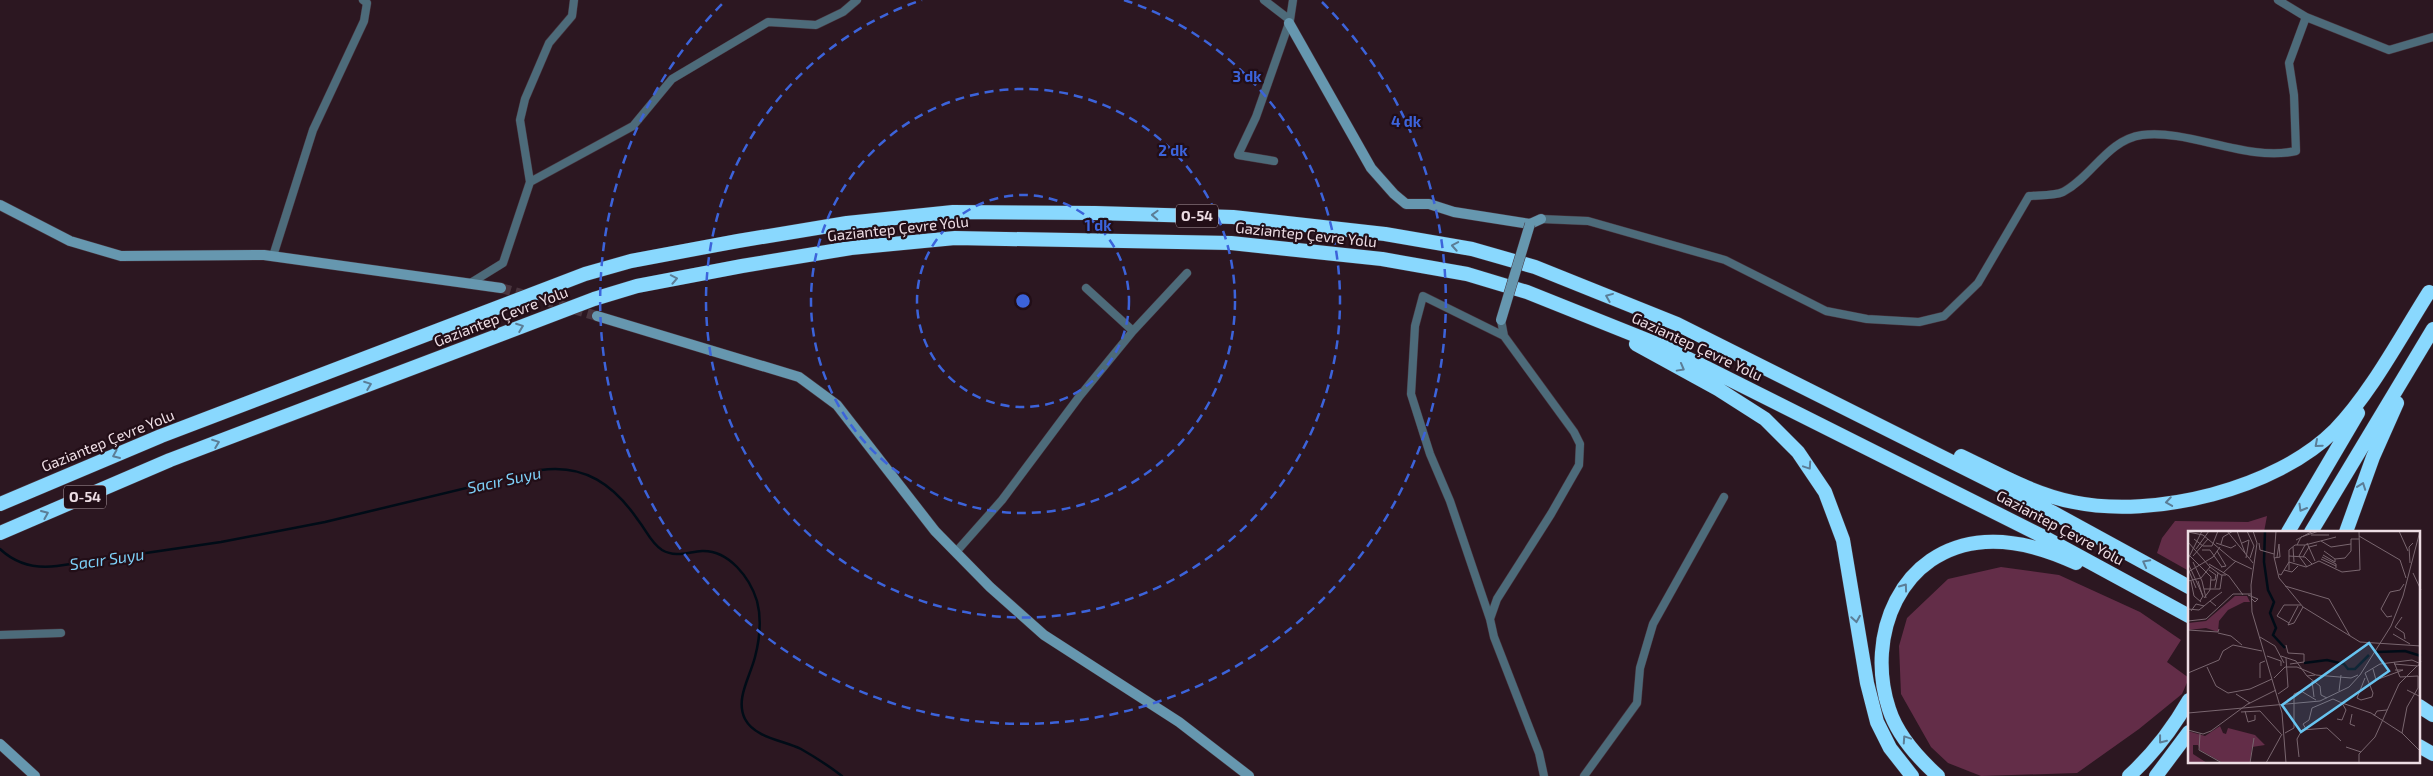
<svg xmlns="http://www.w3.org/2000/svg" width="2433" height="776" font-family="'Exo 2',sans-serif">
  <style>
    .green { fill: #632d48 }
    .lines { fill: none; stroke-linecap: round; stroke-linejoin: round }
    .stream { stroke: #000c17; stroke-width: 2.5 }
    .secondary-tunnel { stroke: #49353e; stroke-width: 10; stroke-dasharray: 10 5; stroke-linecap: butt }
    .street-casing { stroke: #47333c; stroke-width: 9 }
    .secondary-casing { stroke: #47333c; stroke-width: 11 }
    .highway-casing { stroke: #47333c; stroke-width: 15 }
    .street { stroke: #4d6b7a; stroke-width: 8 }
    .secondary { stroke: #6697af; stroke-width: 10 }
    .highway { stroke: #89d8fe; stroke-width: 14 }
    .secondary-bridge-casing { stroke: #47333c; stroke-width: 11; stroke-linecap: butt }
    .secondary-bridge { stroke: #6697af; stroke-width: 10 }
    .oneway { stroke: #5b7d96 }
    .ring { fill: none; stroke: #3c63da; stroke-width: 2.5; stroke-dasharray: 9 6 }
    .labels { text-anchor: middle; stroke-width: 4.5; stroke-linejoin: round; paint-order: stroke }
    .shield { fill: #220e17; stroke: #b09fa6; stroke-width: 1 }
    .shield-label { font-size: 14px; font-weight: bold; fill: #eddde4 }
    .street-label { font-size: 15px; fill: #eddde4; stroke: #220e17 }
    .water-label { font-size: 16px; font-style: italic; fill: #7ed1f9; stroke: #220e17 }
    .inset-river { fill: none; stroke: #000c17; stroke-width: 2.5 }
    .inset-road { fill: none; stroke: #79666f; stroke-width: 1 }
    .view { fill: #67c4f0; fill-opacity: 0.15; stroke: #67c4f0; stroke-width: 2.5 }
    .inset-edge { fill: none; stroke: #eddde4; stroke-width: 2.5 }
    .centre { fill: #3c63da; stroke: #220e17; stroke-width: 2.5 }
    .ring-label { font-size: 15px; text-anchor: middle; font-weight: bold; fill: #3c63da; stroke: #220e17; stroke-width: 4.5; stroke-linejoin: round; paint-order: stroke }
  </style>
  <rect width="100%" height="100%" fill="#2c1721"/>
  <path class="green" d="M2267 516 2264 532H2189V571L2157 553 2162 538 2175 521 2248 522Z
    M2001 567 2059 575 2140 612 2181 640 2167 662 2189 678 2182 694 2139 729 2077 773 1981 776 1948 763 1931 747 1901 694 1899 646 1907 618 1948 579Z"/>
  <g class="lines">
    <path class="stream" d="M0 549C16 564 35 569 57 566L221 542 325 522 541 470C585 464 614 485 638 520 646 530 651 543 662 550 676 558 688 552 702 551 729 550 750 578 757 601 762 620 760 638 755 657 750 677 735 699 745 719 755 738 783 740 801 749 815 757 829 766 842 776"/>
    <path class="secondary-tunnel" d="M501 288 597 316"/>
    <defs>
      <path id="street" d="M1264 0 1290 20 1293 0
        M2278 0 2306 17 2389 50 2433 37
        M1274 161 1238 155 1256 117 1289 23
        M530 182 633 126 672 79 768 22 816 25 843 12 857 0
        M1541 219 1588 221 1725 260 1826 311 1867 319 1919 322 1944 316 1978 283 2029 196C2039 195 2054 196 2063 192 2092 177 2107 140 2142 135 2190 129 2246 162 2296 151L2294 95 2289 63 2306 17
        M273 256 313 130 364 21 367 3 363 0
        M469 284 503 263 530 182 520 120 525 99 549 43 572 16 574 0
        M1086 288 1133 331
        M1501 320 1504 336 1574 432 1580 444 1579 465 1551 514 1497 599 1490 619 1494 637 1539 753 1544 776
        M956 552 1002 500 1079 397 1133 331 1187 273
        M1490 619 1450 501 1430 454 1411 394 1415 326 1423 296 1504 336
        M0 635 61 633
        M1584 776 1637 703 1640 668 1653 624 1724 497"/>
      <path id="secondary" d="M1289 23 1371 168 1394 194 1406 204H1429L1454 212 1530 224 1541 219
        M0 205 70 241 121 256 264 255 501 288
        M597 316 799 377 837 405 935 531 990 587 1044 635 1179 722 1249 776
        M0 744 35 776"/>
      <path id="highway" d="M1636 344 1718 389 1765 419 1798 452 1825 492 1843 540 1867 683 1877 722 1890 748 1912 776
        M1961 456C1997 473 2033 494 2073 502 2154 519 2276 489 2335 430 2371 393 2401 336 2429 292
        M0 504 161 436 585 274 631 261 738 241 847 223 953 212 1095 213 1233 217 1385 234 1472 249 1535 267 1677 324 2052 512 2189 587
        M2288 532 2358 413
        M2311 532 2433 329
        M2346 532 2373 457 2397 403
        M0 533 170 460 594 299 637 286 742 266 851 248 955 238 1231 243 1382 259 1467 274 1527 292 1667 348 2040 535 2189 616
        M2419 706 2433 715
        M2419 746 2433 754
        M1938 776C1918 758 1897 734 1889 709 1865 636 1900 548 1985 542 2016 540 2048 550 2076 563
        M2129 776C2153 754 2173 728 2189 700
        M2156 776 2189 732"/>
    </defs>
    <use href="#street" class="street-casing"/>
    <use href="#secondary" class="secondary-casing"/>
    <use href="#highway" class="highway-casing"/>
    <use href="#street" class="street"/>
    <use href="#secondary" class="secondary"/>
    <use href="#highway" class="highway"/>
    <defs>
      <path id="secondary-bridge" d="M1501 320 1530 224"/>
    </defs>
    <use href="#secondary-bridge" class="secondary-bridge-casing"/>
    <use href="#secondary-bridge" class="secondary-bridge"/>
  </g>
  <defs><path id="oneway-chevron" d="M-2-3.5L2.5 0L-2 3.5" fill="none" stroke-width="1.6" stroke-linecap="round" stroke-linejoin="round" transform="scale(1.25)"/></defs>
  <g class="oneway">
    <use href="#oneway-chevron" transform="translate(1155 215) rotate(-178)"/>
    <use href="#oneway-chevron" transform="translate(1455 246) rotate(-170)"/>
    <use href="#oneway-chevron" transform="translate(674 279) rotate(-11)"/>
    <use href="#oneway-chevron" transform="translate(1609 297) rotate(-158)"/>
    <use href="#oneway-chevron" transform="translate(520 327) rotate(-21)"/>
    <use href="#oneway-chevron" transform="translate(1681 368) rotate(29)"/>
    <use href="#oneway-chevron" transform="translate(368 385) rotate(-21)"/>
    <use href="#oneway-chevron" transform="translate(216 443) rotate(-21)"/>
    <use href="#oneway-chevron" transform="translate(2318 444) rotate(139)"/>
    <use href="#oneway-chevron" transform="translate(116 455) rotate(157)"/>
    <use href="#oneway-chevron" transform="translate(1808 466) rotate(56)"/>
    <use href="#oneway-chevron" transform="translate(2362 486) rotate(-70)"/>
    <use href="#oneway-chevron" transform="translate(2169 502) rotate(171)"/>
    <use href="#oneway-chevron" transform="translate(2302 508) rotate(120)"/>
    <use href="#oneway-chevron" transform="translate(45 514) rotate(-23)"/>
    <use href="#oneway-chevron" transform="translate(2146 563) rotate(-152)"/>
    <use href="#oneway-chevron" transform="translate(1904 587) rotate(-54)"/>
    <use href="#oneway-chevron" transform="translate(1856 619) rotate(81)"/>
    <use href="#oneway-chevron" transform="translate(1906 739) rotate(-124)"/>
    <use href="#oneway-chevron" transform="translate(2162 740) rotate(128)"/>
  </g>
  <g class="ring">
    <circle cx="1023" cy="301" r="106"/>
    <circle cx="1023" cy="301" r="212"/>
    <path d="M1124 0A317 317 0 1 1 922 0"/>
    <path d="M1322 2A423 423 0 1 1 724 2"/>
  </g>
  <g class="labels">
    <g class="shield">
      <rect x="1176" y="204.5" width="42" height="23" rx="4"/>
      <rect x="64" y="485.5" width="42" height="23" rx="4"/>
    </g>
    <g class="shield-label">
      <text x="1197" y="221">O-54</text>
      <text x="85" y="502">O-54</text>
    </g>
    <g class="street-label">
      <text transform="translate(898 229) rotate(-6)" y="5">Gaziantep Çevre Yolu</text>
      <text transform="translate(1306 235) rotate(6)" y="5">Gaziantep Çevre Yolu</text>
      <text transform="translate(501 317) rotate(-21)" y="5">Gaziantep Çevre Yolu</text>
      <text transform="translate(1697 347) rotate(25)" y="5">Gaziantep Çevre Yolu</text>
      <text transform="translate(108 441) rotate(-22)" y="5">Gaziantep Çevre Yolu</text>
      <text transform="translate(2060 528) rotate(28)" y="5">Gaziantep Çevre Yolu</text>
    </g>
    <g class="water-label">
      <text transform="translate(504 480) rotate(-12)" y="6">Sacır Suyu</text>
      <text transform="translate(107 559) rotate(-8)" y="6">Sacır Suyu</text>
    </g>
  </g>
  <g transform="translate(2188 531)">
    <rect width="232" height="232" fill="#2c1721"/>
    <path d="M47 65H59L62 71H56L40 79 31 90 30 101 18 97 0 99V92L18 90ZM32 195 35 202 38 203 40 197 67 204 77 214 64 216 62 232H35L12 219 10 214H5V223L19 232H0V200L17 205Z" fill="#632d48"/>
    <path class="inset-river" d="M77 0 76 31 80 59 86 71 82 82 88 97 85 104 97 117M189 121 217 120 233 125M116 132 139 129 156 133 160 138H167L181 124"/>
    <path class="inset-road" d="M39 0 65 32M49 0 57 22M59 0 66 15 62 27M65 0 69 12 63 54 64 81 94 182 98 232M88 0 86 26 91 47 115 76 172 111 233 115M211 0 220 20M0 1 15 4 45 29 64 38M123 4H141M171 5 212 29 218 47M6 8 15 15H24L30 0M108 9 125 0M133 10 143 16 163 13M0 11 22 36 33 44H38M28 12 43 17 48 14M54 12 61 9 58 27M71 12 72 19 86 23M119 12 127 30M33 13 35 6 45 0M109 14 113 6 131 0M105 16 106 31M8 18 21 0M14 19H22L34 36M29 20 38 35 33 36M136 20 147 28 157 27 163 20V8H171M0 23 23 46 22 59 16 67M135 24 147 31V28M5 25 20 8M101 25 117 26 124 33M115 26 121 16 129 14M134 26 148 33V37M86 27 92 26 91 13 89 26M0 28 14 0M133 28 148 35M5 31 14 50 18 67M0 32 15 65 12 70M222 32 221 16 225 12M21 33 41 45 55 64M119 36 111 25 117 14 148 6M21 39 28 44 27 49H23M96 39 104 41 110 35M101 39V19L107 14H117M1 40 8 57M0 41 25 26 32 16M35 42 48 30M225 42 233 59M91 43 93 44 101 31 118 36 131 30 154 41 172 39 171 0H153M0 50 13 47 22 36M3 50 6 65 13 71M10 50 15 66M97 55 141 68 162 105M27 57 30 42M16 58H32L34 44M60 64 70 68 67 71 64 68M28 75 22 70 34 61M0 78 11 79 16 75M3 80 8 73 16 75 22 70M204 85 199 86 193 78 202 61 212 59 216 53M214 86 207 96 216 102 217 108M0 90 18 88 45 63H63M101 92 89 85 96 74H113M100 94 106 92 115 76M100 94 110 75M0 99 30 101 31 98M30 102 43 105 54 114M205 103 222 113M72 106 87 115 96 132M98 114 100 122 116 123V131L102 133M79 125 93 130V135M93 125 108 130 119 145 127 144M206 131 212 146 230 145V157L219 176 214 202M206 133 230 135 233 130M19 136 28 155 40 162 62 158 84 148M185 138 188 149 215 139H207M0 142 31 129 35 120 45 114 74 120M177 142 185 162 184 166 173 169 169 167 177 147M177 142 192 133 224 129 233 133M119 145 132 155 133 164 139 167M72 147V132L77 130M86 147 97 136H109L128 144 163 147 170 144M124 150 126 166M219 159 233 166M151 160 153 144M48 163 62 172M90 163 100 156 98 127M154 172 183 182 214 202 233 221M60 173 88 159M57 180 60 191 67 189V184M53 181 72 180 93 203M0 182 132 170 161 156 172 144 203 95 215 65 232 0M164 183 162 193 167 195M186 185 189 180 199 179M149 188 154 189 158 179 154 172M118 198 115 193 121 189 124 177 145 168 154 172M0 199 15 203 23 200 61 172M97 202 106 197V163L113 160 128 169M12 203 11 219 34 232M158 216 173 221M111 226 109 208 114 199 139 197 153 210M62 232 66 207M78 232 94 203M171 232V223L187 206 211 153 229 135"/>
    <path class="view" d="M181 112 201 140 113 201 94 174Z"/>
    <rect width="232" height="232" class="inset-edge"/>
  </g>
  <circle cx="1023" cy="301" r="8" class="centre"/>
  <g class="ring-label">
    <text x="1247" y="82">3 dk</text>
    <text x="1406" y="127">4 dk</text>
    <text x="1173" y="156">2 dk</text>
    <text x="1098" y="231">1 dk</text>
  </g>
</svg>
